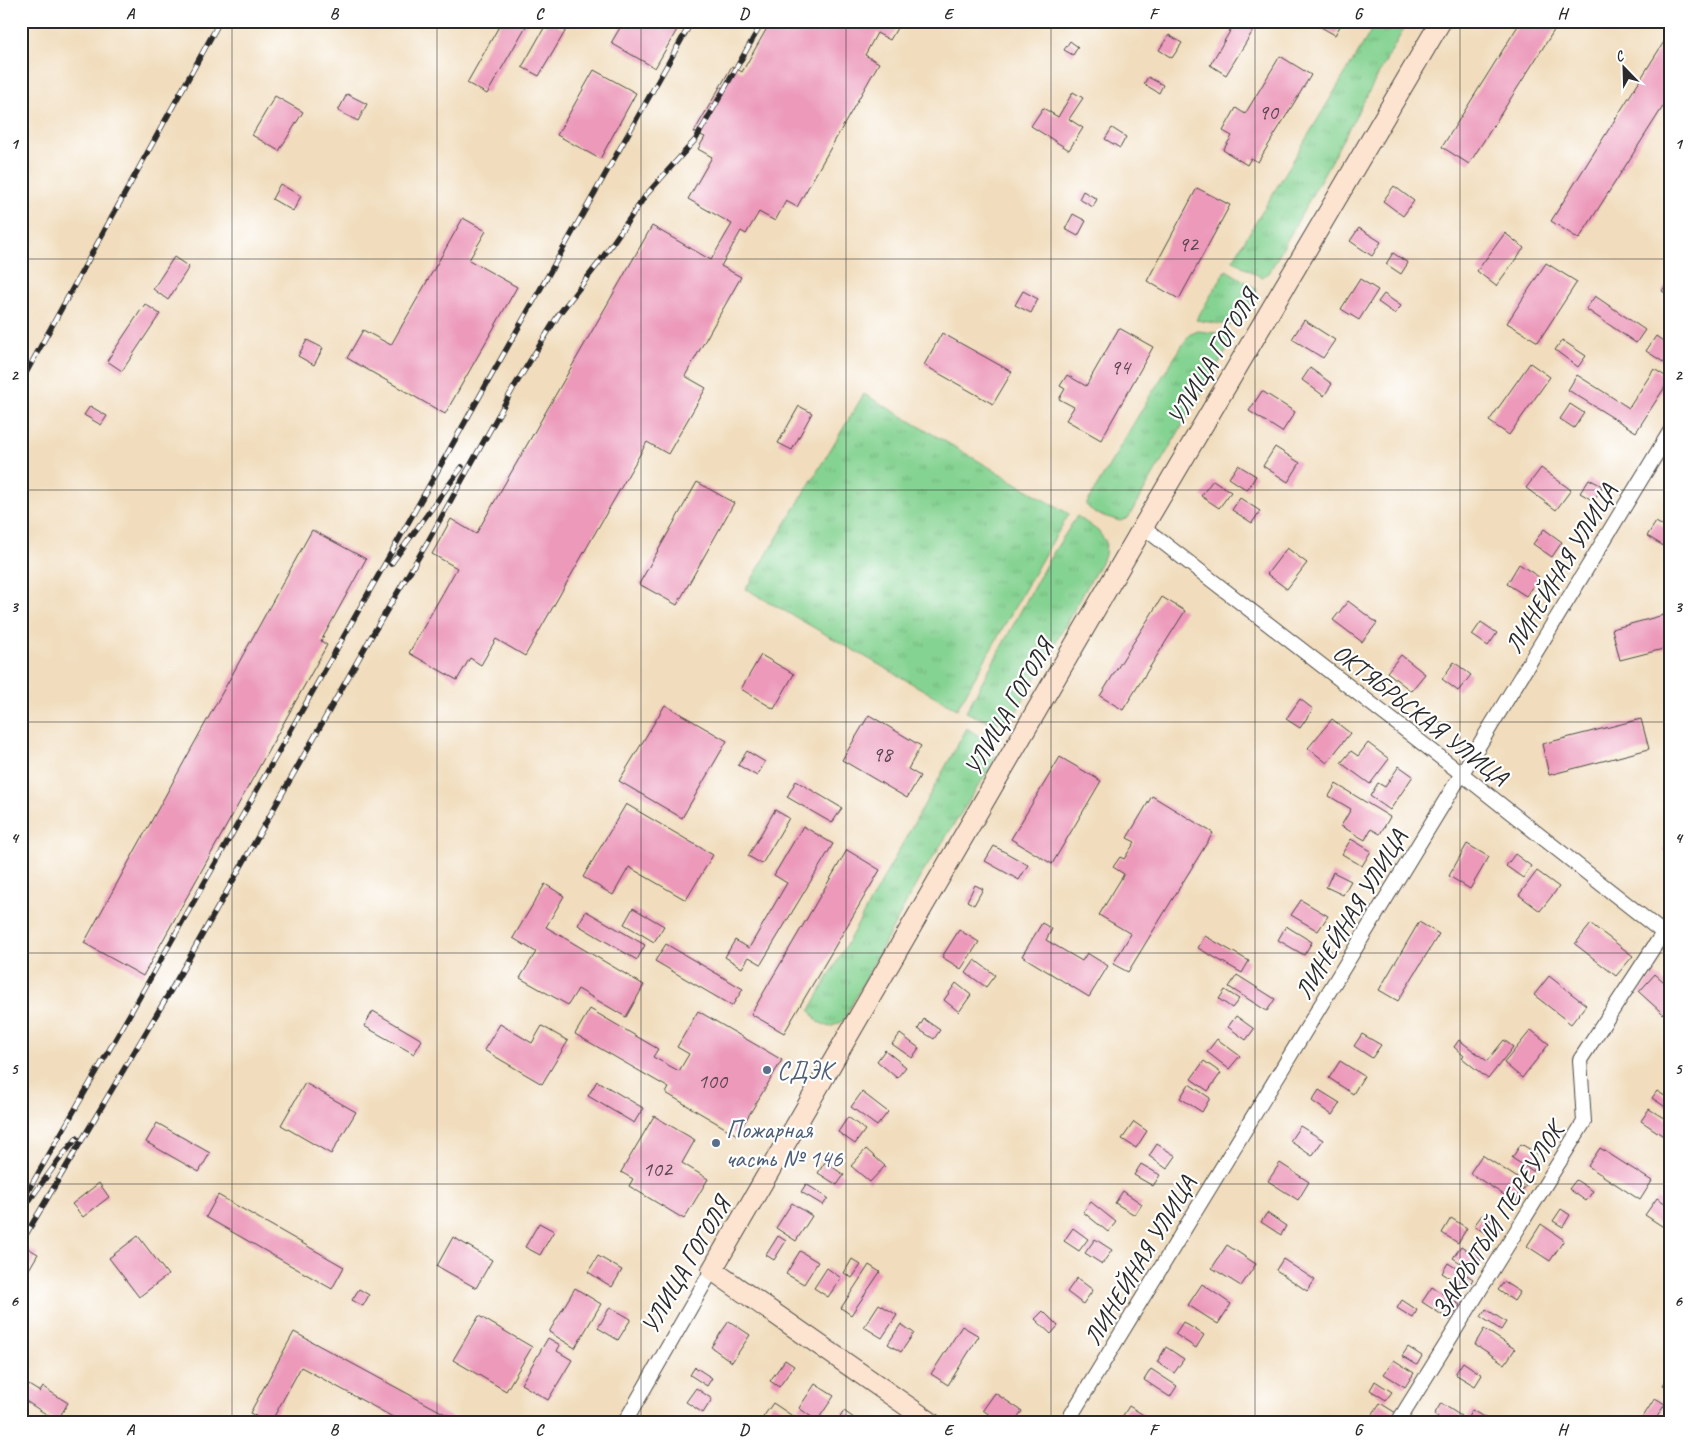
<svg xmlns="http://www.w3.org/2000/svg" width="1692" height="1443" font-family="Caveat,sans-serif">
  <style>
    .grass { fill: url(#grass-tufts); stroke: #587f5e }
    .building { fill: #ec99ba }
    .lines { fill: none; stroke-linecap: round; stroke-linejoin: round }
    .street-casing { stroke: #494641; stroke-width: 16 }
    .secondary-casing { stroke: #494641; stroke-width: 22 }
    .street { stroke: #fff; stroke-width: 14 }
    .secondary { stroke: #fde4d1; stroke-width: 20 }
    .rail-casing { stroke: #2b2b2b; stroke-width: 5.5 }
    .rail { stroke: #fff; stroke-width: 4; stroke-dasharray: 11; stroke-linecap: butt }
    .grid { fill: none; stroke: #2b2b2b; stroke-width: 1; stroke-opacity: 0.55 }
    .service-dot { fill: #5c6f8a; stroke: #fff; stroke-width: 2 }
    .labels { text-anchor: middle; stroke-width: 4.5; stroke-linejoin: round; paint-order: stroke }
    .number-label { font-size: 22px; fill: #5b464f }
    .street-label { font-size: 25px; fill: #2b2b2b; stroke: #fff }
    .service-label { font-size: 25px; fill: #4e5e75; stroke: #fff; text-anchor: start }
    .neatline { fill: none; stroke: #2b2b2b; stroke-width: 2 }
    .grid-label { font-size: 16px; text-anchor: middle; font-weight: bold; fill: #2b2b2b }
  </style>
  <defs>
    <pattern id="grass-tufts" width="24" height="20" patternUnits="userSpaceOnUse" patternTransform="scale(1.25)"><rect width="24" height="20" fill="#85d392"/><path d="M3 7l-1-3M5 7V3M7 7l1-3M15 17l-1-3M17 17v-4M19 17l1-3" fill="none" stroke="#73b57e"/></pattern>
  </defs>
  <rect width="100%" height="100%" fill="#fff"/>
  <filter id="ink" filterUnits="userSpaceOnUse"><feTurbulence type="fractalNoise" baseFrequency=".02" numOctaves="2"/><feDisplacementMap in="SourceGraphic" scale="10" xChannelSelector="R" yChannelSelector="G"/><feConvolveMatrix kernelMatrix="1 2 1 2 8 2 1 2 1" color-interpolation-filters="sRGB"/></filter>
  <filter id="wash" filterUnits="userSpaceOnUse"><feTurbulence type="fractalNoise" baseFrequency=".0096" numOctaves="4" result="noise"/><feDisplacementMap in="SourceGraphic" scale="20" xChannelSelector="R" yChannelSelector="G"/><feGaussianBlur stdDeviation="1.12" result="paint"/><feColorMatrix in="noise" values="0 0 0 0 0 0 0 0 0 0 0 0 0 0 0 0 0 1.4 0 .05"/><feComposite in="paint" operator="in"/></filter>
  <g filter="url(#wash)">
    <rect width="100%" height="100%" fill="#f1ddbd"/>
    <path class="grass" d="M1377 21H1408L1269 273 1262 277 1253 273 1233 260Z
      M1226 270 1246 282 1256 289V297L1239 324 1228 325 1196 320Z
      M1198 331 1225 334 1229 341 1226 351 1128 518 1120 521 1094 513 1086 505 1148 399 1189 335Z
      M864 394 1069 514 1042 559 957 709 746 589Z
      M1077 516 1098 531 1106 542 1105 555 1011 721C995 727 980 718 966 712L1048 561Z
      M967 728 990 744 995 760 919 879 843 1021 830 1027 818 1022 810 1010Z"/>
    <g id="blocks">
      <path class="building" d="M502 21H529L487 94 467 83Z
        M548 21 566 30 539 76 522 67Z
        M624 21H682L655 68 611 43Z
        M771 21 900 23 890 40 877 33 865 55 879 63 797 207 786 201 775 221 759 212 746 234 741 231 721 266 741 277 685 376 706 388 668 454 647 442 525 656 496 639 481 665 470 658 457 680 409 653 457 568 432 554 451 519 476 534 652 226 711 260 732 224 688 199 712 157 698 149 705 137 694 132 732 66 742 72Z
        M1236 21H1259L1226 75 1210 65Z
        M1310 21H1343L1335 35Z
        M1521 21H1560L1469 164 1442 147Z
        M1169 35 1182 43 1172 58 1159 50Z
        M1667 37 1671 39V94L1579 239 1551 221Z
        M1070 41 1078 47 1073 55 1064 50Z
        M1280 56 1311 75 1258 162 1251 158 1247 165 1223 150 1232 136 1223 131 1236 108 1245 114Z
        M594 70 636 93 600 159 557 135Z
        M1148 77 1163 85 1159 93 1144 84Z
        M1073 92 1083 98 1069 119 1083 128 1069 150 1031 126 1043 108 1058 117Z
        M347 94 367 104 358 121 338 111Z
        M275 96 303 112 279 151 252 135Z
        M1112 128 1126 137 1120 148 1105 139Z
        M280 184 301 196 293 211 272 199Z
        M1394 186 1414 201 1403 216 1383 201Z
        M1197 188 1230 205 1179 299 1147 281Z
        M1083 191 1097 199 1093 207 1079 199Z
        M1073 214 1086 221 1078 236 1065 229Z
        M463 218 486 231 469 260 517 287 445 414 347 358 363 330 391 345Z
        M1359 228 1381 242 1372 256 1350 241Z
        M1505 233 1524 248 1496 286 1477 271Z
        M1393 253 1408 263 1401 274 1386 264Z
        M174 257 189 267 168 300 153 289Z
        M1546 263 1577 282 1538 342 1507 323Z
        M1671 277V296L1662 291Z
        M1360 279 1378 290 1359 320 1341 309Z
        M1023 291 1038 299 1031 313 1015 305Z
        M1384 294 1401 306 1395 314 1378 302Z
        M1595 296 1645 330 1636 343 1586 309Z
        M145 304 160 314 122 371 107 361Z
        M1304 320 1335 340 1323 358 1292 339Z
        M1119 328 1153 347 1101 440 1066 420 1074 407 1059 399 1065 389 1060 386 1067 375 1086 386Z
        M942 333 1012 372 993 404 924 365Z
        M1656 336 1669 345 1671 343V367L1646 351Z
        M307 340 323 348 314 365 298 356Z
        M1562 340 1586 356 1578 367 1555 350Z
        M1530 363 1550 377 1509 435 1489 421Z
        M1310 368 1332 384 1324 396 1302 380Z
        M1654 369 1670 379 1636 432 1568 390 1577 375 1629 408Z
        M1262 391 1295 412 1282 432 1249 411Z
        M1570 404 1584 413 1574 428 1560 419Z
        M90 406 107 416 101 425 84 415Z
        M799 406 812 413 792 450 778 443Z
        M1275 447 1300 463 1288 482 1263 466Z
        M1238 465 1256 476 1247 490 1229 478Z
        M1541 468 1571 490 1556 510 1526 488Z
        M1589 479 1602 486 1594 501 1580 493Z
        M1213 480 1231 492 1219 508 1201 496Z
        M697 482 734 503 677 605 639 584Z
        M1240 498 1260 511 1252 523 1232 510Z
        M1656 522 1671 531V542L1667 548 1647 536Z
        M1544 529 1562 542 1552 557 1533 544Z
        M312 530 366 559 321 641 327 645 143 976 84 943Z
        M1287 548 1307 563 1287 589 1267 574Z
        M1519 564 1539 577 1526 596 1507 584Z
        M1162 597 1185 611 1123 710 1100 696Z
        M1348 601 1377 623 1362 642 1333 620Z
        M1671 613V647L1620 660 1612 629Z
        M1481 622 1497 633 1488 646 1472 635Z
        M761 655 794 674 774 709 741 689Z
        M1401 655 1425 674 1411 691 1387 672Z
        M1454 662 1471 675 1458 691 1442 679Z
        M1300 699 1313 709 1300 728 1286 719Z
        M665 705 727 741 682 818 619 781Z
        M869 715 921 746 908 769 920 776 907 798 842 760Z
        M1332 719 1350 733 1327 763 1308 748Z
        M1641 719 1649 749 1549 775 1542 744Z
        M1368 743 1389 759 1370 784 1341 763 1351 751 1358 756Z
        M747 751 765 762 757 776 738 765Z
        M1060 757 1101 781 1052 864 1011 839Z
        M1399 766 1413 776 1390 810 1370 796 1378 783 1385 787Z
        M796 781 842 808 832 823 787 797Z
        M1336 784 1390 817 1380 834 1371 829 1365 840 1341 826 1351 809 1329 796Z
        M1152 796 1213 833 1128 972 1113 964 1131 934 1099 915 1124 874 1113 867 1120 857 1124 859 1135 842 1127 838Z
        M626 804 713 855 686 900 629 867 613 895 583 877Z
        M775 810 789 818 762 864 748 856Z
        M803 826 833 844 761 964 749 957 742 968 725 957 735 940 749 948 787 883 774 875Z
        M1351 839 1371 851 1362 866 1342 854Z
        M1671 839V855L1663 850Z
        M1467 844 1489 857 1470 889 1449 876Z
        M994 846 1028 865 1019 880 985 861Z
        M847 850 880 870 784 1033 751 1014Z
        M1515 854 1531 866 1523 878 1506 866Z
        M1537 871 1559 887 1540 911 1519 895Z
        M1333 872 1351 881 1343 895 1326 887Z
        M545 884 564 896 546 927 644 985 626 1017 578 989 568 1005 520 978 536 952 513 938Z
        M975 885 983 889 974 905 967 901Z
        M1301 900 1328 916 1318 931 1291 915Z
        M633 908 664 926 654 942 624 924Z
        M586 911 645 945 637 960 578 925Z
        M1419 922 1439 934 1398 1001 1379 990Z
        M1042 923 1052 929 1046 940 1082 961 1087 953 1108 966 1089 997 1022 956Z
        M1591 924 1633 956 1616 976 1575 944Z
        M1286 926 1312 942 1304 955 1278 940Z
        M959 930 979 942 961 969 942 957Z
        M1205 936 1249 961 1242 973 1198 948Z
        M666 944 743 989 732 1006 655 961Z
        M975 960 995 975 986 987 966 973Z
        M1655 974 1671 988V1021L1639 992Z
        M1237 975 1275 999 1267 1011 1229 987Z
        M1549 976 1586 1005 1571 1024 1534 995Z
        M956 983 971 995 959 1012 944 1000Z
        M1225 990 1239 999 1232 1008 1219 999Z
        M590 1009 658 1049 653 1057 679 1071 689 1054 677 1047 698 1011 782 1060 737 1135 666 1093 669 1088 575 1034Z
        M373 1011 422 1040 414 1054 364 1026Z
        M1236 1016 1254 1029 1246 1040 1228 1027Z
        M924 1019 940 1030 934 1039 918 1029Z
        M500 1024 532 1043 542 1026 568 1041 542 1084 484 1050Z
        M1531 1030 1549 1044 1522 1078 1504 1063Z
        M900 1034 919 1048 912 1058 892 1044Z
        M1362 1034 1381 1045 1372 1058 1354 1046Z
        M1217 1039 1240 1056 1229 1069 1207 1052Z
        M1459 1040 1487 1061 1504 1040 1513 1047 1488 1079 1462 1058 1464 1056 1454 1047Z
        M885 1050 906 1067 897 1078 877 1061Z
        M1204 1061 1221 1073 1208 1091 1191 1079Z
        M1340 1061 1364 1076 1353 1094 1329 1078Z
        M597 1081 643 1108 634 1123 588 1096Z
        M305 1083 356 1112 331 1154 281 1125Z
        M1189 1084 1210 1098 1202 1112 1180 1098Z
        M1319 1090 1340 1103 1332 1115 1312 1101Z
        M1657 1091 1671 1100 1667 1108 1652 1098Z
        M862 1092 888 1112 877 1126 851 1107Z
        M1649 1109 1667 1120 1671 1115V1141L1641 1121Z
        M654 1116 695 1140 682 1163 708 1179 684 1219 629 1186 633 1179 621 1172Z
        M848 1117 865 1130 855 1144 838 1132Z
        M1134 1122 1147 1131 1136 1148 1122 1139Z
        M157 1123 210 1153 199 1172 146 1142Z
        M1300 1126 1323 1140 1312 1156 1290 1141Z
        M1157 1144 1176 1156 1167 1169 1149 1156Z
        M1521 1144 1543 1157 1533 1171 1512 1158Z
        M1600 1148 1652 1181 1640 1200 1588 1166Z
        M866 1149 885 1166 870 1182 851 1166Z
        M1482 1155 1527 1184 1515 1202 1470 1173Z
        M825 1162 844 1175 837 1185 818 1173Z
        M1280 1163 1309 1182 1298 1200 1268 1181Z
        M1141 1164 1160 1175 1153 1186 1134 1175Z
        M1576 1180 1593 1191 1586 1201 1569 1189Z
        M99 1183 109 1197 83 1217 72 1204Z
        M806 1184 828 1198 823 1205 801 1192Z
        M1123 1191 1142 1204 1135 1215 1115 1203Z
        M218 1195 344 1267 332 1289 206 1217Z
        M1657 1198 1671 1207V1232L1645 1215Z
        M1091 1202 1116 1222 1108 1232 1083 1212Z
        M792 1203 812 1216 796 1241 776 1228Z
        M1561 1209 1570 1215 1563 1227 1553 1221Z
        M1267 1213 1286 1226 1281 1235 1261 1222Z
        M1482 1215 1500 1227 1493 1238 1474 1226Z
        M1451 1218 1467 1228 1458 1243 1442 1233Z
        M539 1223 554 1231 540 1255 525 1247Z
        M1541 1224 1564 1240 1550 1261 1527 1246Z
        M1073 1228 1088 1239 1079 1251 1064 1241Z
        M138 1236 168 1275 139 1297 109 1258Z
        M778 1236 786 1241 774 1260 766 1255Z
        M453 1237 492 1260 476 1288 437 1266Z
        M1095 1239 1112 1250 1102 1264 1085 1253Z
        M21 1244 38 1254 21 1283Z
        M1227 1245 1256 1264 1241 1286 1212 1268Z
        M1461 1246 1481 1259 1473 1271 1453 1258Z
        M800 1251 818 1262 804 1284 786 1274Z
        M598 1256 622 1270 612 1287 588 1272Z
        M852 1259 861 1265 852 1278 844 1273Z
        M1283 1259 1315 1280 1307 1291 1276 1270Z
        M1448 1263 1473 1279 1467 1289 1442 1273Z
        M869 1265 880 1272 851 1315 841 1308Z
        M827 1268 841 1278 828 1297 814 1288Z
        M1077 1278 1093 1290 1083 1304 1067 1292Z
        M1504 1282 1520 1292 1514 1301 1498 1290Z
        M1202 1284 1231 1304 1218 1324 1188 1305Z
        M1432 1287 1460 1305 1450 1320 1422 1302Z
        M575 1288 601 1304 575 1348 549 1332Z
        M359 1289 369 1295 363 1306 352 1300Z
        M1402 1300 1417 1310 1413 1318 1397 1308Z
        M879 1304 897 1315 882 1338 864 1327Z
        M610 1307 631 1319 618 1340 598 1328Z
        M1486 1309 1506 1322 1501 1330 1481 1317Z
        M1043 1311 1058 1326 1051 1334 1035 1319Z
        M479 1316 532 1347 506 1391 453 1360Z
        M729 1321 750 1335 732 1362 711 1347Z
        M1183 1322 1204 1335 1196 1348 1175 1334Z
        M901 1324 914 1333 901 1352 888 1344Z
        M962 1326 979 1336 948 1385 931 1374Z
        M1484 1329 1515 1349 1505 1364 1475 1344Z
        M294 1332 460 1422H402L301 1367 271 1422H266L250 1413Z
        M548 1338 560 1345 557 1351 572 1360 548 1400 521 1384Z
        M1166 1347 1184 1359 1174 1373 1157 1362Z
        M1408 1347 1422 1356 1417 1365 1402 1356Z
        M785 1360 794 1366 779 1387 770 1381Z
        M1394 1360 1414 1373 1405 1387 1384 1374Z
        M1463 1362 1482 1375 1475 1386 1455 1374Z
        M695 1367 712 1378 707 1386 690 1375Z
        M1151 1369 1177 1386 1170 1397 1144 1380Z
        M1671 1373V1389L1663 1385Z
        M1375 1381 1392 1392 1386 1400 1370 1390Z
        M27 1384 40 1392 43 1387 68 1403 57 1421 21 1398V1393Z
        M815 1384 834 1396 817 1421 799 1408Z
        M696 1388 712 1399 703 1413 686 1402Z
        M995 1393 1022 1411 1014 1422H999L983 1410Z
        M1655 1398 1665 1404 1654 1422H1644L1641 1420Z
        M773 1403 797 1419 796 1422H763L761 1420Z
        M1380 1403 1396 1413 1390 1422H1383L1372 1415Z
        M1441 1403 1461 1416 1458 1422H1444L1434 1415Z
        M1129 1406 1150 1419 1149 1422H1119Z
        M1472 1410 1487 1419 1485 1422H1472L1467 1419Z
        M844 1411 858 1421 857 1422H837Z"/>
    </g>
  </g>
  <g filter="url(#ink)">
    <use href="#blocks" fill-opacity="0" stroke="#494641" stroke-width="1"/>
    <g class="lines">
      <defs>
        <path id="street" d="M1143 527 1462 774 1671 939
          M625 1422 712 1270
          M1067 1422 1671 430
          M1398 1422 1584 1122 1580 1060 1663 933"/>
        <path id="secondary" d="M930 1422 712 1270 1143 527 1441 21"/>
      </defs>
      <use href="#street" class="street-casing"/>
      <use href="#secondary" class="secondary-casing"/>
      <use href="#street" class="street"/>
      <use href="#secondary" class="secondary"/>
      <defs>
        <path id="rail" d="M21 382 220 21
          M391 564 462 467
          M21 1203 146 986 692 21
          M21 1212 58 1161 77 1138
          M25 1236 171 990 371 637 427 543 514 387 559 314 598 264 646 195 696 139 763 21"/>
      </defs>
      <use href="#rail" class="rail-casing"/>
      <use href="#rail" class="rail"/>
    </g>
  </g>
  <path class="grid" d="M232 21V1422M437 21V1422M641 21V1422M846 21V1422M1051 21V1422M1255 21V1422M1460 21V1422M21 259H1671M21 490H1671M21 722H1671M21 953H1671M21 1184H1671"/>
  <g class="service-dot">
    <circle cx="767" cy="1070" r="5"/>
    <circle cx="716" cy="1143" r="5"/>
  </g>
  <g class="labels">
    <g class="number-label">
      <text x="1268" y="119">90</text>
      <text x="1188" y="251">92</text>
      <text x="1120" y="374">94</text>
      <text x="882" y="761">98</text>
      <text x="712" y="1088">100</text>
      <text x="657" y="1176">102</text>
    </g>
    <g class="street-label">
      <text transform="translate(1212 357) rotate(-59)" y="9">УЛИЦА ГОГОЛЯ</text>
      <text transform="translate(1560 568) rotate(-59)" y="9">ЛИНЕЙНАЯ УЛИЦА</text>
      <text transform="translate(1008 707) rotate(-60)" y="9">УЛИЦА ГОГОЛЯ</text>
      <text transform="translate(1421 714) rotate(38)" y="9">ОКТЯБРЬСКАЯ УЛИЦА</text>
      <text transform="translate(1350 914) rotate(-59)" y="9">ЛИНЕЙНАЯ УЛИЦА</text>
      <text transform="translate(1497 1220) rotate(-58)" y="9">ЗАКРЫТЫЙ ПЕРЕУЛОК</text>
      <text transform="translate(1139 1260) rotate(-59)" y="9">ЛИНЕЙНАЯ УЛИЦА</text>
      <text transform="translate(685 1265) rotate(-60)" y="9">УЛИЦА ГОГОЛЯ</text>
    </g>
    <g class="service-label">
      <text x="777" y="1079">СДЭК</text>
      <text x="726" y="1138">Пожарная<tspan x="726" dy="29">часть № 146</tspan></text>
    </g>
  </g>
  <rect width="1692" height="1443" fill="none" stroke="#fff" stroke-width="55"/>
  <g transform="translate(1624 68) rotate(337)" stroke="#ffffff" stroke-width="4" paint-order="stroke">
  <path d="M0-4L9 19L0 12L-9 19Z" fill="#2b2b2b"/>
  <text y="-8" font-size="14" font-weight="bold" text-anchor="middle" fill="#2b2b2b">С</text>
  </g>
  <rect x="28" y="28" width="1636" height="1388" class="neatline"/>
  <g class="grid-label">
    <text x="130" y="19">A</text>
    <text x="334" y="19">B</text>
    <text x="539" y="19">C</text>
    <text x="744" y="19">D</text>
    <text x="948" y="19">E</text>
    <text x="1153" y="19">F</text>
    <text x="1358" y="19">G</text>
    <text x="1562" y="19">H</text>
    <text x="14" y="149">1</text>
    <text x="1678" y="149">1</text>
    <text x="14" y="380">2</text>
    <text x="1678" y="380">2</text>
    <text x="14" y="612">3</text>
    <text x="1678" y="612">3</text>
    <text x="14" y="843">4</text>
    <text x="1678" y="843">4</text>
    <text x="14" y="1074">5</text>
    <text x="1678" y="1074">5</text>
    <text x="14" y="1306">6</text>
    <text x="1678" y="1306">6</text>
    <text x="130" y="1435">A</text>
    <text x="334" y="1435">B</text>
    <text x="539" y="1435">C</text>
    <text x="744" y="1435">D</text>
    <text x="948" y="1435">E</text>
    <text x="1153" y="1435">F</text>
    <text x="1358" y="1435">G</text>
    <text x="1562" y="1435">H</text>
  </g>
</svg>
